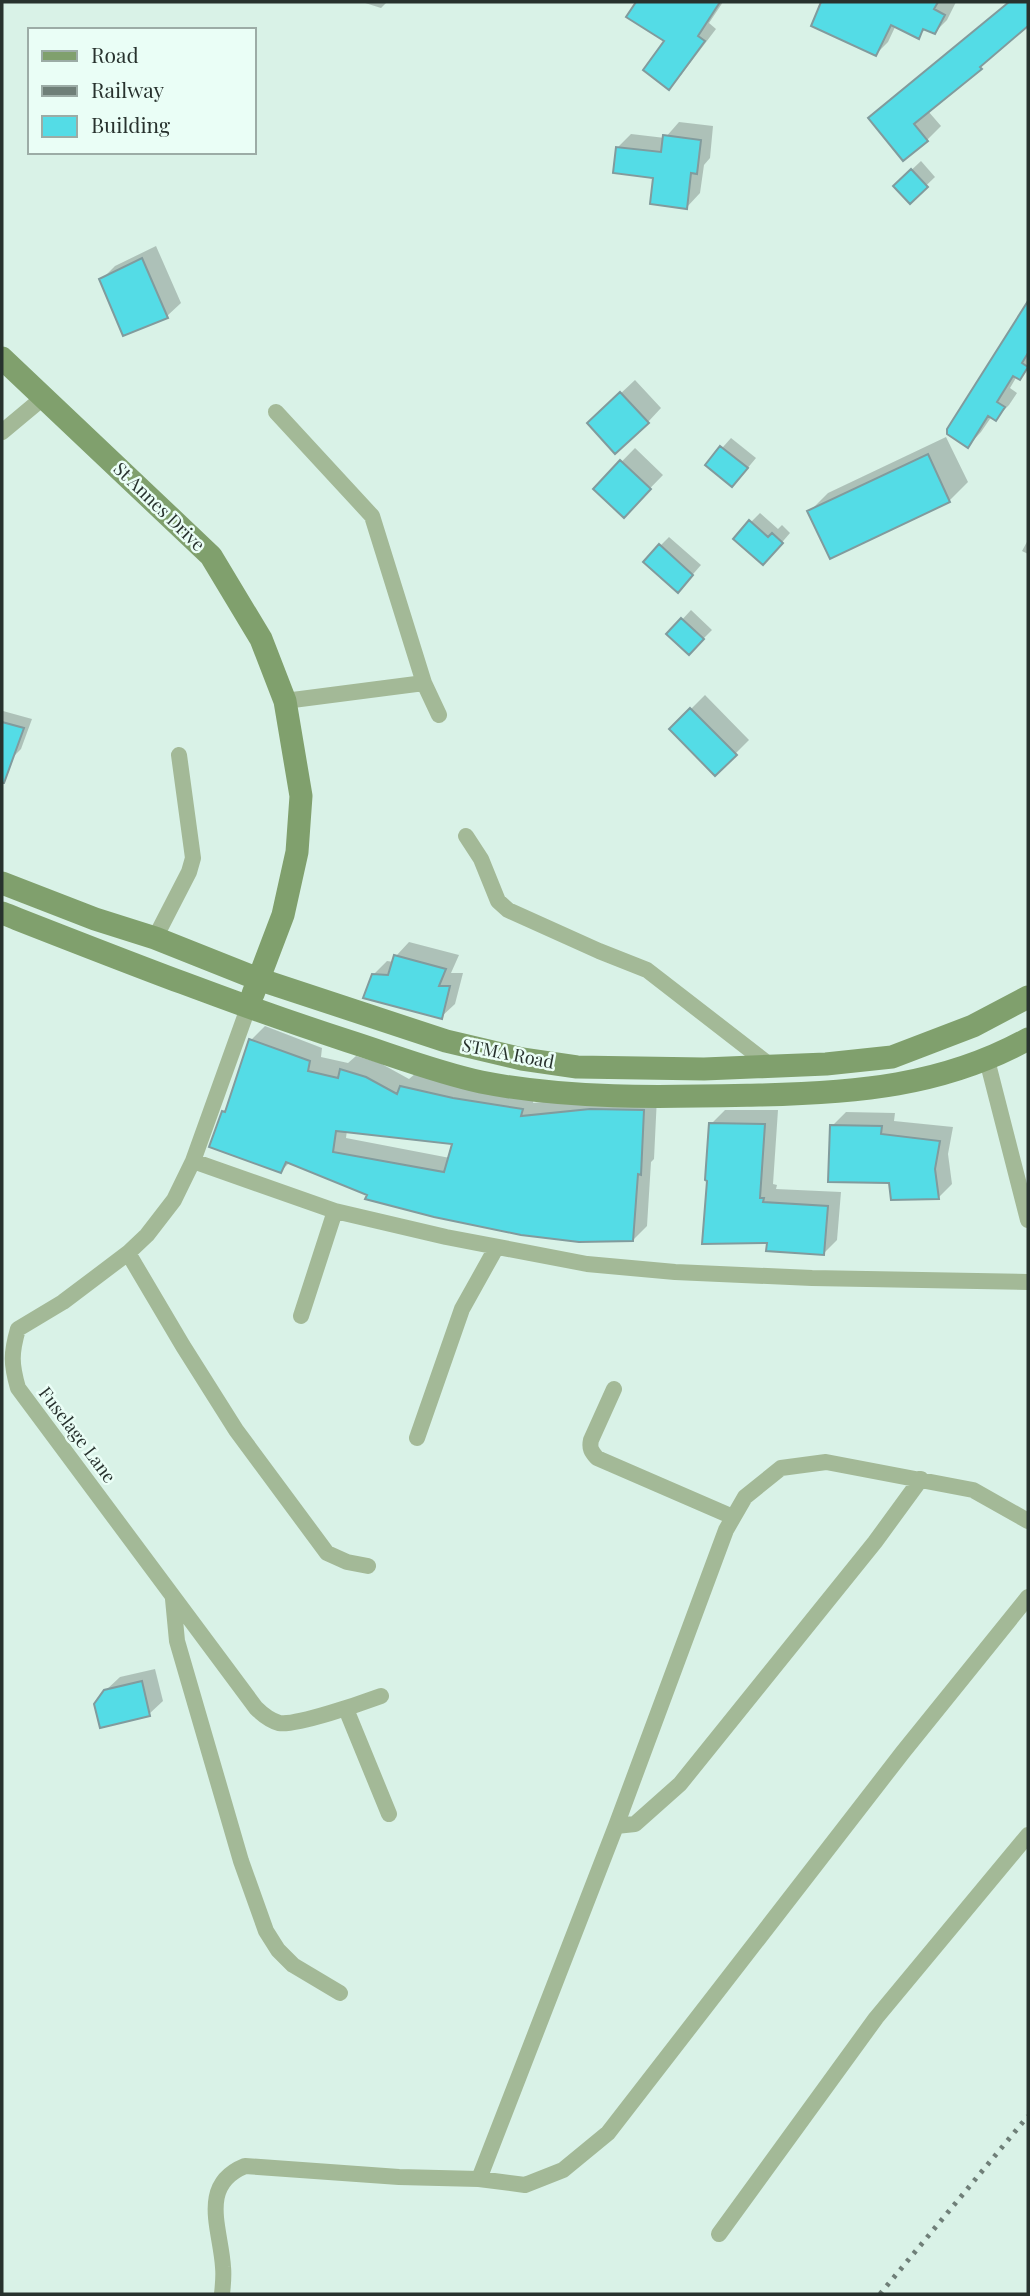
<svg xmlns="http://www.w3.org/2000/svg" width="1030" height="2296" font-family="'Playfair Display',serif">
  <style>
    .shadow { fill: #0003; fill-rule: evenodd }
    .building { fill: #54dce6; stroke: #819b9d; stroke-width: 2; fill-rule: evenodd }
    .lines { fill: none; stroke-linecap: round; stroke-linejoin: round }
    .street { stroke: #a3b997; stroke-width: 16 }
    .secondary { stroke: #80a06d; stroke-width: 23 }
    .rail { stroke: #6f7f78; stroke-width: 5; stroke-dasharray: 3.5 7; stroke-linecap: butt }
    .labels { text-anchor: middle; stroke-width: 5; stroke-linejoin: round; paint-order: stroke }
    .street-label { font-size: 18px; fill: #28322e; stroke: #eafef6 }
  </style>
  <rect width="100%" height="100%" fill="#d9f2e7"/>
  <path class="shadow" d="M362 2H387L381 8Z
    M637 2H723L709 23 716 29 681 75 669 87 666 41 629 16Z
    M823 2H956L947 20 935 32 927 28 918 36 896 25 888 42 876 54 813 25Z
    M1009 2H1028V24L980 67 928 111 941 126 927 140 870 118 884 105Z
    M679 122 713 126 710 158 704 165 700 193 687 207 655 176 617 148 631 134 665 138Z
    M921 161 935 177 910 201 904 177Z
    M156 246 181 303 167 316 101 280 115 266Z
    M1028 308V369L1020 378 1017 376 1010 388 1017 393 1009 405 996 418 992 416 981 432 968 446 1023 313Z
    M635 380 661 408 648 422 603 410Z
    M946 437 968 482 949 501 831 556 810 511 828 493Z
    M731 438 756 458 741 476 707 465Z
    M635 448 663 475 624 515 595 489Z
    M760 513 778 529 782 525 790 533 772 554 751 522Z
    M669 537 701 565 687 581 660 546Z
    M1028 540V554L1022 551Z
    M691 610 712 630 689 653 669 634Z
    M705 695 749 740 715 774 671 729Z
    M3 711 32 719 21 749 12 758 2 755Z
    M409 942 459 955 451 973H463L455 1004 441 1017 373 975 387 961 394 962 396 956Z
    M265 1026 322 1048 321 1057 348 1063 356 1056 380 1063 409 1079 416 1073 535 1095 533 1103 605 1096 657 1097 654 1159 651 1162 647 1226 633 1240 369 1194 290 1162 281 1171 224 1112 229 1107 251 1040ZM347 1130 455 1142 450 1158 346 1138Z
    M725 1110H778L773 1184 777 1185 776 1189 841 1192 837 1240 823 1254 769 1241 711 1124Z
    M846 1112 895 1113 894 1121 953 1127 948 1154 952 1184 939 1197 891 1181 832 1126Z
    M155 1669 163 1701 149 1714 105 1691 120 1677Z"/>
  <path class="building" d="M636 2H720L698 36 705 41 669 90 643 70 664 41 626 17Z
    M821 2H938L934 9 945 15 935 34 923 29 919 39 891 25 876 56 811 26Z
    M1009 2H1028V26L980 67 982 69 914 124 928 141 903 161 868 118Z
    M663 135 701 140 697 174 691 173 687 209 650 204 653 178 613 173 616 147 661 152Z
    M911 169 928 187 910 204 893 186Z
    M142 258 168 318 123 336 99 279Z
    M1028 301V353L1022 363 1028 367 1020 380 1013 376 997 402 1005 407 996 421 988 416 968 448 947 434V429Z
    M620 392 649 423 615 454 587 423Z
    M720 446 748 468 732 487 705 465Z
    M928 454 950 502 830 559 807 511Z
    M620 460 651 489 624 518 593 489Z
    M749 520 768 537 772 533 783 543 763 565 733 539Z
    M659 544 693 575 678 593 643 562Z
    M681 618 704 639 689 655 666 634Z
    M690 708 737 755 715 776 669 729Z
    M2 722 24 728 4 783H2Z
    M394 955 446 969 439 986H450L442 1019 363 998 372 974 388 975Z
    M249 1039 310 1061 308 1071 338 1078 340 1069 366 1077 397 1094 400 1086 453 1098 523 1109 521 1116 590 1109 644 1110 641 1175 638 1174 633 1241 579 1242 521 1235 434 1217 365 1199 367 1195 286 1162 281 1173 209 1147 222 1111 225 1112ZM336 1131 452 1144 444 1172 333 1152Z
    M709 1123 765 1124 760 1198H764L763 1202 828 1206 824 1255 766 1251 767 1243 702 1244 707 1181 705 1180Z
    M830 1125 882 1126 881 1134 940 1141 935 1169 939 1199 891 1200 889 1183 828 1182Z
    M142 1681 150 1716 100 1728 94 1704 104 1690Z"/>
  <g class="lines">
    <path class="street" d="M276 412 372 516 424 683
      M2 432 44 397
      M285 701 424 683 439 715
      M466 836 481 859 498 901 508 910 599 951 647 970 771 1066
      M155 938 189 872 193 858 179 755
      M248 1008 193 1161 174 1200 147 1235 128 1253 63 1302 18 1329C11 1353 11 1364 18 1388L256 1708C263 1715 269 1720 279 1723 296 1726 362 1703 381 1696
      M987 1060 1028 1220
      M193 1161 335 1211 446 1237 587 1264 675 1272 812 1278 1028 1282
      M128 1253 183 1346 236 1430 327 1553 347 1562 368 1566
      M301 1316 335 1211
      M614 1389 591 1440C589 1449 592 1452 597 1458L733 1517
      M417 1438 462 1309 496 1248
      M173 1599 177 1641 241 1861 266 1931 278 1950 293 1965 340 1993
      M346 1709 389 1814
      M616 1826 635 1824 680 1784 875 1542 921 1479
      M479 2179 616 1826 726 1530 745 1497 781 1468 826 1462 973 1490 1028 1521
      M719 2234 876 2018 1028 1835
      M222 2294C223 2285 224 2276 223 2267 221 2230 198 2185 245 2166L399 2177 479 2179 525 2185 563 2170 608 2133 903 1752 1028 1597"/>
    <path class="secondary" d="M2 358 211 556 261 639 285 701 301 796 297 852 283 915 253 994
      M2 883 95 919 155 938 258 979 446 1041 522 1059 577 1067 704 1069 826 1064 892 1057 973 1026 1028 997
      M2 913C117 958 231 1003 348 1041 392 1055 435 1072 481 1082 572 1100 667 1097 759 1095 855 1093 943 1086 1028 1039"/>
    <path class="rail" d="M880 2294 1028 2116"/>
  </g>
  <g class="labels">
    <g class="street-label">
      <text transform="translate(159 507) rotate(44)" y="6">St Annes Drive</text>
      <text transform="translate(508 1054) rotate(11)" y="6">STMA Road</text>
      <text transform="translate(77 1435) rotate(53)" y="6">Fuselage Lane</text>
    </g>
  </g>
  <rect width="1030" height="2296" fill="none" stroke="#28322e" stroke-width="7"/>
  <rect x="28" y="28" width="228" height="126" fill="#eafef6" stroke="#9caca6" stroke-width="2"/>
  <rect x="42" y="51" width="35" height="10" fill="#80a06d" stroke="#9caca6" stroke-width="2"/>
  <text x="91" y="63" font-size="21" fill="#28322e">Road</text>
  <rect x="42" y="86" width="35" height="10" fill="#6f7f78" stroke="#9caca6" stroke-width="2"/>
  <text x="91" y="98" font-size="21" fill="#28322e">Railway</text>
  <rect x="42" y="116" width="35" height="21" fill="#54dce6" stroke="#9caca6" stroke-width="2"/>
  <text x="91" y="133" font-size="21" fill="#28322e">Building</text>
</svg>
